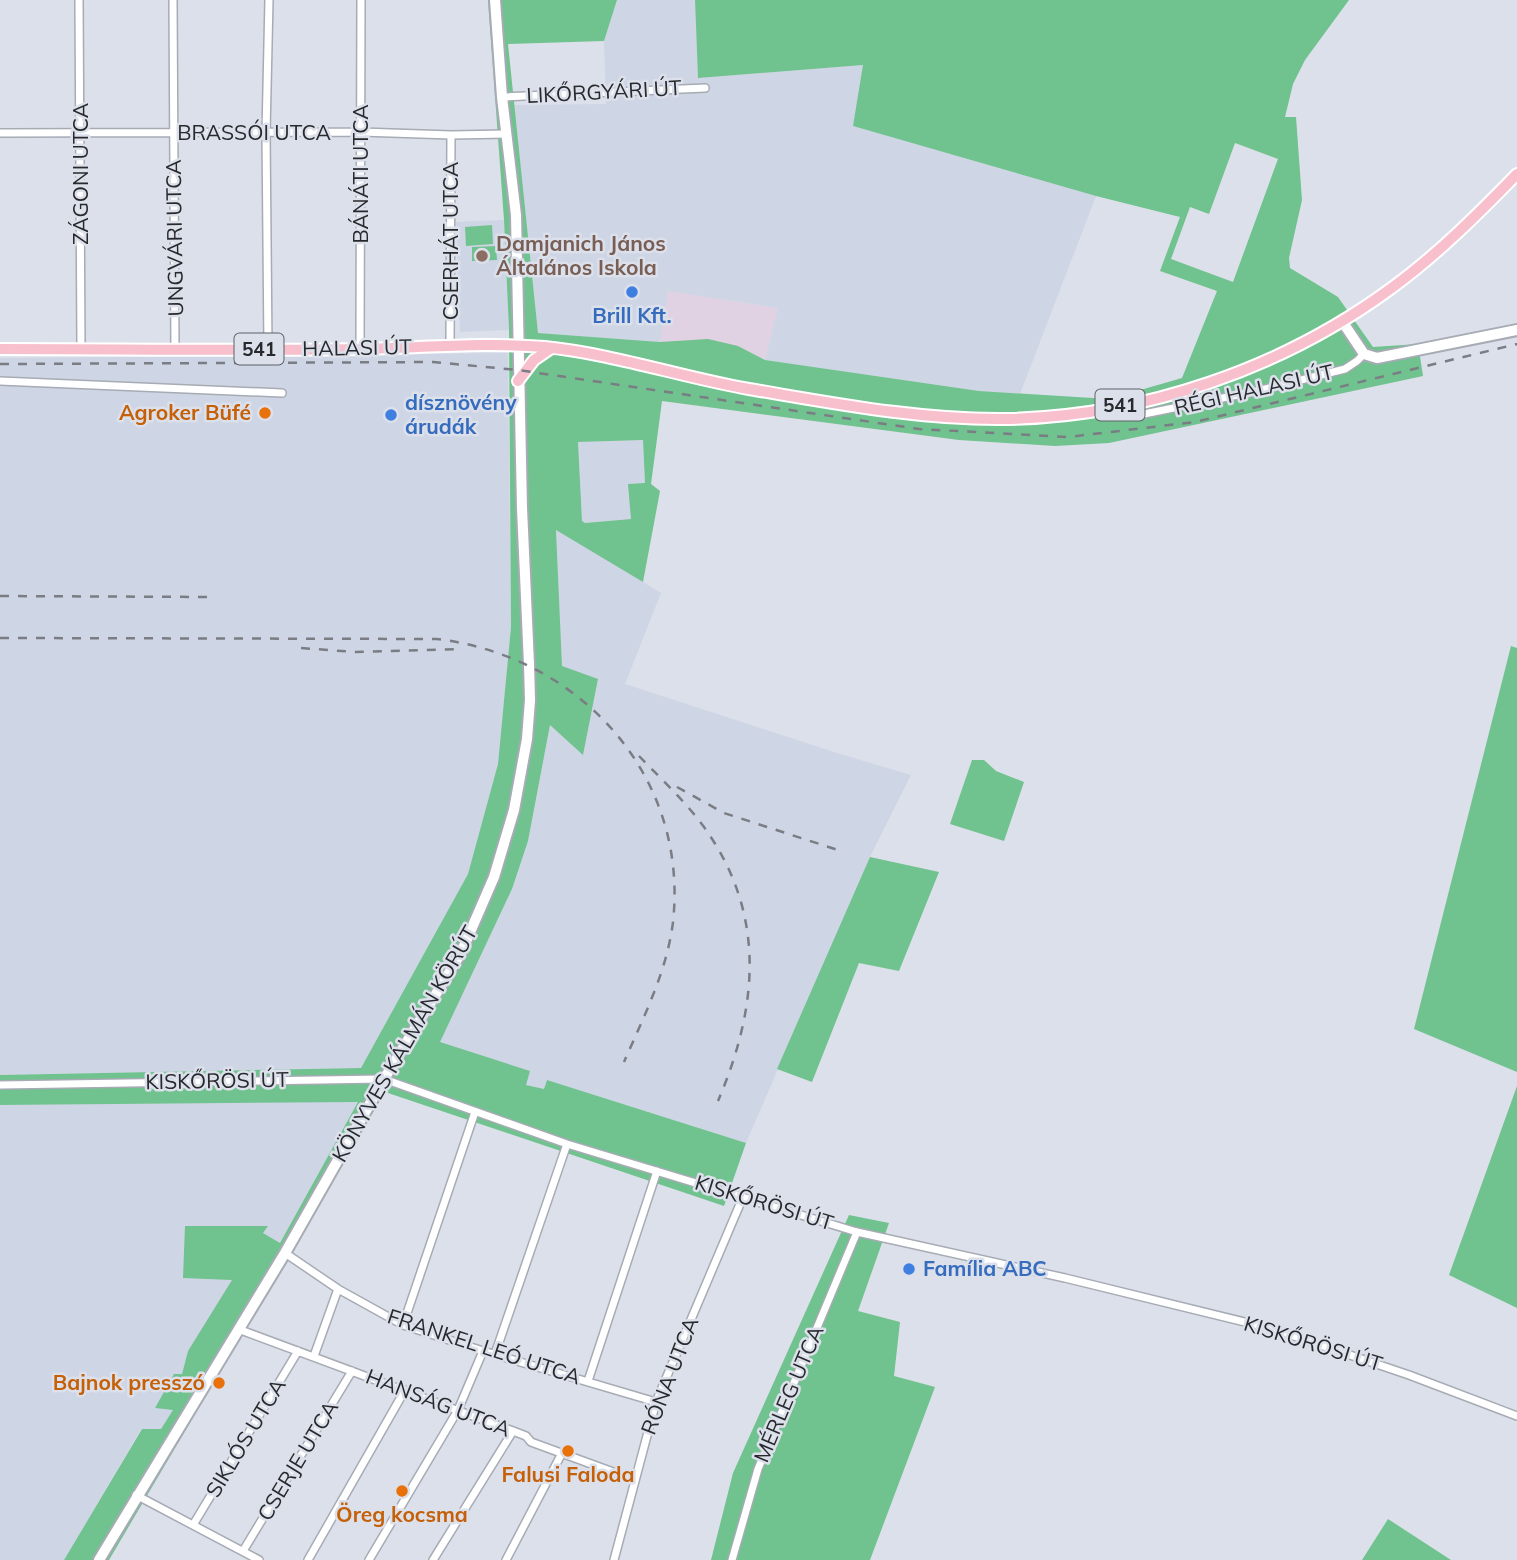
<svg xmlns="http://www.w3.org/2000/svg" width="1517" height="1560" font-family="Mulish,sans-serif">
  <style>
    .commercial { fill: #e0d1e3 }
    .built { fill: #ced5e5 }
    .green { fill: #70c28e; fill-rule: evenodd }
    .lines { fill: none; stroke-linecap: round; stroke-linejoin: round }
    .street-casing { stroke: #a6abb4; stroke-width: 10 }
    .secondary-casing { stroke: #a6abb4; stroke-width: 14 }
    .primary-casing { stroke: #fff; stroke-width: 14 }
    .street { stroke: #fff; stroke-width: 7 }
    .secondary { stroke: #fff; stroke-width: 10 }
    .primary { stroke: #f8bfcd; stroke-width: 10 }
    .rail { stroke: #7a7d83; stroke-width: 2.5; stroke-dasharray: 9 9; stroke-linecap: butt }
    .education-dot { fill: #8d6e63; stroke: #dce0ea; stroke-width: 2.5 }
    .shop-dot { fill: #3f7fe0; stroke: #dce0ea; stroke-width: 2.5 }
    .food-dot { fill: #e8710a; stroke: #dce0ea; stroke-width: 2.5 }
    .labels { text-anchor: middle; stroke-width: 5; stroke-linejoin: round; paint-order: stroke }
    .shield { fill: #dce0ea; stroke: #5d6066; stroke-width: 2 }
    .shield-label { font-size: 19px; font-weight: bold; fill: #27292d }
    .street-label { font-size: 21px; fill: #27292d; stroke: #dce0ea }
    .education-label { font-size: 21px; font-weight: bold; fill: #785e54; stroke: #dce0ea; text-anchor: start }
    .shop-label { font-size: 21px; font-weight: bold; fill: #366cbe; stroke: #dce0ea; text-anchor: start }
    .food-label { font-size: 21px; font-weight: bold; fill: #c56008; stroke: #dce0ea; text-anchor: end }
  </style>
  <rect width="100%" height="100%" fill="#dce0ea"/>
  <path class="commercial" d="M668 291 778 308 765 360 738 346 660 342Z"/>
  <path class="built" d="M617 0H695L698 78 864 65 853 126 1096 196 1020 394 979 391 765 360 778 308 668 291 660 342 538 333 514 105 606 104 604 41Z
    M504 220 509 330 460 332 456 222Z
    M508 353 511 627 498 764 468 874 361 1068 0 1075V358Z
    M643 440 645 484 631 519 585 523 582 521 578 442Z
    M556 529 661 593 625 684 837 753 911 775 870 857 746 1143 547 1080 544 1089 525 1085 530 1071 439 1043 512 889 528 841 550 725 583 754 598 680 562 666Z
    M359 1101 280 1243 263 1233 267 1226 188 1351 182 1374 155 1408 174 1409 161 1429H141L64 1560H0V1105Z"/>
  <path class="green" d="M488 0H617L604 41 508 44 538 333 660 342 708 339 738 346 765 360 979 391 1109 399 1182 378 1217 291 1160 271 1180 217 1096 196 853 126 863 65 698 78 695 0H1349L1305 60 1293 84 1285 117H1296L1302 200 1289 258 1290 268 1338 297 1373 347 1418 344 1423 376 1109 443 1055 446 959 440 662 401 651 484 660 491 643 582 556 530 562 666 598 679 583 755 550 725 528 841 512 889 440 1042 530 1071 526 1085 544 1089 547 1080 746 1143 724 1206 385 1092 109 1560H64L142 1429H161L173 1410 155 1408 174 1374H182L188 1351 232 1280 183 1278 185 1226H268L263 1233 280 1243 358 1102 0 1105V1075L361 1068 468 874 498 764 511 627 509 330 504 220ZM1235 143 1278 159 1233 282 1171 259 1190 207 1209 214ZM643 440 645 483 628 484 631 519 585 523 582 521 578 442Z
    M492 225 493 244 466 246 465 227Z
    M496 246 497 260 472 261V247Z
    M1511 646 1517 648V1072L1414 1029Z
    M972 760H984L996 771 1024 782 1004 841 950 824Z
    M870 857 939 872 899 971 859 963 812 1082 777 1069Z
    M1517 1086V1308L1449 1275Z
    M849 1215 889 1223 858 1311 900 1322 894 1376 935 1387 870 1560H711L733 1473Z
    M1388 1519 1451 1560H1362Z"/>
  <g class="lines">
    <defs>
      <path id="street" d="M79 0 81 349
        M173 0 175 349
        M502 97 705 88
        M0 133 361 132 451 135 507 134
        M450 346 451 135
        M268 349 266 132 269 0
        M360 349 361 0
        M0 381 282 393
        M1139 415 1257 391 1345 369 1357 361 1364 354
        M0 1085 384 1079 567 1144 857 1232 1065 1278 1273 1329 1409 1375 1517 1416
        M285 1253 338 1289 403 1325 483 1351 656 1402
        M403 1325 475 1112
        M238 1329 513 1431 526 1436 531 1442 635 1480
        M495 1354 567 1144
        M314 1356 338 1289
        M588 1381 657 1171
        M136 1495 259 1560
        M193 1525 298 1351
        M243 1551 352 1371
        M308 1560 405 1390
        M369 1560 458 1410 483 1351
        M433 1560 513 1431
        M506 1560 562 1453
        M614 1560 656 1402 743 1197
        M732 1560 758 1469 857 1232"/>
      <path id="secondary" d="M1342 321 1364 354 1377 358 1517 330
        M99 1560 285 1253 384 1079 461 953 494 877 514 810 527 739 530 700 529 664 522 508 516 215 502 97 495 0"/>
      <path id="primary" d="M0 349C120 349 241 351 361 349 422 348 484 342 545 347 614 354 681 377 749 389 833 403 919 420 1004 419 1142 417 1282 369 1393 287 1438 254 1478 214 1517 174
        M518 381 534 360 550 349"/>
    </defs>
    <use href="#street" class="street-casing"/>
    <use href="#secondary" class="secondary-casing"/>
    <use href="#primary" class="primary-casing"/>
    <use href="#street" class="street"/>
    <use href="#secondary" class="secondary"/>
    <use href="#primary" class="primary"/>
    <path class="rail" d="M0 364 433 362 518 370 919 429 1068 437 1195 422 1517 344
      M0 596 212 597
      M0 638 437 639C579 656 689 775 673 922 667 971 644 1016 624 1062
      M301 648 355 652 459 649
      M639 756C661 779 685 801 704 827 767 915 758 1007 718 1101
      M677 787 724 813 841 851"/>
  </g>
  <circle class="education-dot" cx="482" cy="256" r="7"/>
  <g class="shop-dot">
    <circle cx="632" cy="292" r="7"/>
    <circle cx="391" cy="415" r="7"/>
    <circle cx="909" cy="1269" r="7"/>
  </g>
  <g class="food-dot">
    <circle cx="265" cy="413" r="7"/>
    <circle cx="219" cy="1383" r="7"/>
    <circle cx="568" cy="1451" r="7"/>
    <circle cx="402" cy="1491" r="7"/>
  </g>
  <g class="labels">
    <g class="shield">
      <rect x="234.5" y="333.5" width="49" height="31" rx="5"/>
      <rect x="1095.5" y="389.5" width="49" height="31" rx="5"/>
    </g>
    <g class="shield-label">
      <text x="259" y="356">541</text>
      <text x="1120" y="412">541</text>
    </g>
    <g class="street-label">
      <text transform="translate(604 92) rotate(-3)" y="7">LIKŐRGYÁRI ÚT</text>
      <text x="254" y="140">BRASSÓI UTCA</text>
      <text transform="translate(81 174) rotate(-90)" y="7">ZÁGONI UTCA</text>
      <text transform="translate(361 174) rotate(-90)" y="7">BÁNÁTI UTCA</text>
      <text transform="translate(175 238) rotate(-91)" y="7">UNGVÁRI UTCA</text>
      <text transform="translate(451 241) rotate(-90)" y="7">CSERHÁT UTCA</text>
      <text transform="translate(357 348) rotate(-1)" y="7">HALASI ÚT</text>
      <text transform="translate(1254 390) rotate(-13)" y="7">RÉGI HALASI ÚT</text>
      <text transform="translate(405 1044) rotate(-60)" y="7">KÖNYVES KÁLMÁN KÖRÚT</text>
      <text transform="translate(217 1081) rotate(-1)" y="7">KISKŐRÖSI ÚT</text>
      <text transform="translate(764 1203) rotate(17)" y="7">KISKŐRÖSI ÚT</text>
      <text transform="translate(1313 1344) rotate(17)" y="7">KISKŐRÖSI ÚT</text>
      <text transform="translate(484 1347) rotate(18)" y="7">FRANKEL LEÓ UTCA</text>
      <text transform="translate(670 1376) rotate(-69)" y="7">RÓNA UTCA</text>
      <text transform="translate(789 1394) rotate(-67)" y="7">MÉRLEG UTCA</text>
      <text transform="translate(438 1403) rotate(21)" y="7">HANSÁG UTCA</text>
      <text transform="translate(246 1438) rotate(-59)" y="7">SIKLÓS UTCA</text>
      <text transform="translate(298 1461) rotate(-59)" y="7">CSERJE UTCA</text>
    </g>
    <g class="education-label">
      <text x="496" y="251">Damjanich János<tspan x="496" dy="24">Általános Iskola</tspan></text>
    </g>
    <g class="shop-label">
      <text x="632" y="323" text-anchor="middle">Brill Kft.</text>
      <text x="405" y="410">dísznövény<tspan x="405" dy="24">árudák</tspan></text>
      <text x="923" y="1276">Família ABC</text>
    </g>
    <g class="food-label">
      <text x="251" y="420">Agroker Büfé</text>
      <text x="205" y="1390">Bajnok presszó</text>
      <text x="568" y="1482" text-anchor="middle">Falusi Faloda</text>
      <text x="402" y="1522" text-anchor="middle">Öreg kocsma</text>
    </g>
  </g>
</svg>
